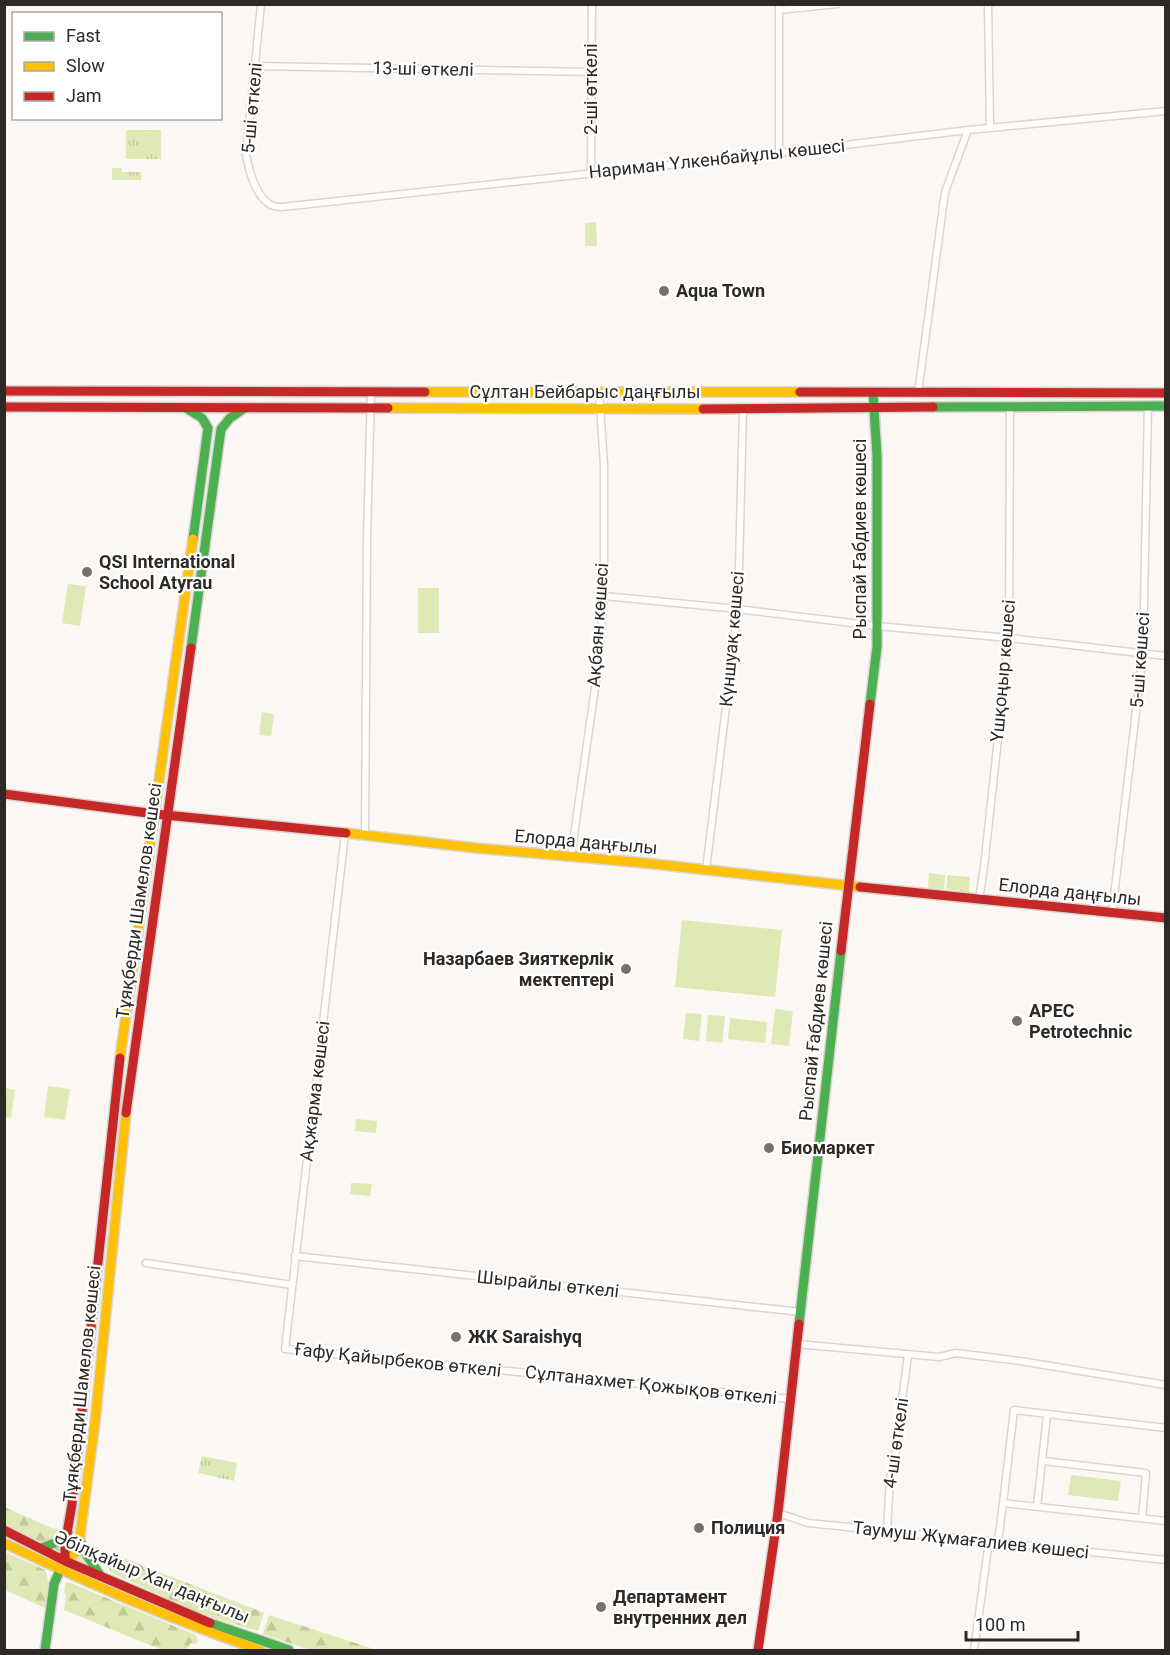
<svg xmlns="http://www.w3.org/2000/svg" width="1170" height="1655" font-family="Roboto,sans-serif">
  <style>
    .grass { fill: url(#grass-tufts) }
    .forest { fill: url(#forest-firs) }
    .pitch { fill: #dfe9b6 }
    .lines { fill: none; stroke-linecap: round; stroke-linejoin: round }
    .street-casing { stroke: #d9d5d2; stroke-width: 9 }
    .fast-casing { stroke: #d9d5d2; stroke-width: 12 }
    .slow-casing { stroke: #d9d5d2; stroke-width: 12 }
    .jam-casing { stroke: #d9d5d2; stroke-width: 12 }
    .street { stroke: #fffefd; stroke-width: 6 }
    .fast { stroke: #4caf50; stroke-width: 9 }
    .slow { stroke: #ffc107; stroke-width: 9 }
    .jam { stroke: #c62828; stroke-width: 9 }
    .poi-dot { fill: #75716d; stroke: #fff; stroke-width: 2 }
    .labels { text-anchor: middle; stroke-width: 4.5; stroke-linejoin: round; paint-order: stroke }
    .street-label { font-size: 18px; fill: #2c2926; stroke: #fff }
    .poi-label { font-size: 18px; font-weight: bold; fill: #2c2926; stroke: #fff; text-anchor: start }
  </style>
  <defs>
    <pattern id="grass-tufts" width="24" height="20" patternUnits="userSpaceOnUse" patternTransform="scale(1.5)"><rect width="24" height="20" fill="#dfe9b6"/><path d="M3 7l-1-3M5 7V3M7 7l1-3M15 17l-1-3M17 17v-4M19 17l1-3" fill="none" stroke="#c0c89c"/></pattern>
    <pattern id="forest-firs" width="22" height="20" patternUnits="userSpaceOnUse" patternTransform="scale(1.5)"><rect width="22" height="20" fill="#dfe9b6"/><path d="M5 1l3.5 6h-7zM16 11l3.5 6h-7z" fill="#c0c89c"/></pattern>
  </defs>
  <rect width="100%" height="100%" fill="#fcf7f2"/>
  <path class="grass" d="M126 130H161V159H126Z
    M112 168H122V172H141V180H112Z
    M948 875 970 877 969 892 946 889Z
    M202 1456 237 1463 234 1481 198 1473Z"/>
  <path class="forest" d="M4 1507 107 1552C104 1559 102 1565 95 1568L5 1526Z
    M5 1552 45 1570C51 1582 46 1596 45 1608L5 1590Z
    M113 1554 264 1613 258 1631 199 1613 110 1572 109 1565Z
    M68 1582 196 1635 198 1641 196 1644 191 1643 186 1650H162L64 1610 66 1595 64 1593 65 1583Z
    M269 1615 377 1650H310L263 1634Z"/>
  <path class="pitch" d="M596 222 597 246H585V223Z
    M68 584 86 586 80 626 62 623Z
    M418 588H439V633H418Z
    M262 712 274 714 271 736 259 735Z
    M929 873 945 875 944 889 928 888Z
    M682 920 782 930 775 997 675 987Z
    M775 1009 793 1011 789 1046 771 1044Z
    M686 1013 702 1014 699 1041 683 1039Z
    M708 1015 725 1016 722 1043 706 1041Z
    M730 1018 767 1022 765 1043 728 1039Z
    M48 1086 70 1089 65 1120 44 1117Z
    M5 1088 15 1090 11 1118 5 1117Z
    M356 1119 377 1121 376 1133 355 1131Z
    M351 1183 372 1184 370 1196 350 1194Z
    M1071 1475 1121 1481 1118 1501 1068 1495Z"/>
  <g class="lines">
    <defs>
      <path id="street" d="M261 4 246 154C249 171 254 192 268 203 271 206 277 207 282 207L779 153 968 130 1166 111
        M988 4 990 127
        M779 10 837 4
        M255 66 592 72
        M779 153V4
        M591 173 592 4
        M918 393 945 192 968 130
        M604 596 738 609 877 626 1009 638 1166 656
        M345 834 285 1349 791 1399
        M365 835 367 537 371 392
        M571 856 597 674 604 596V464L599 392
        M706 870 738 609 743 408
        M979 900 984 867 1009 638 1010 406
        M1112 913 1143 653 1148 406
        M295 1256 801 1312
        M146 1263 292 1285
        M797 1344 939 1357 956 1353 1020 1361 1166 1385
        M1166 1428 1014 1410 1003 1503 1166 1521
        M1043 1461 1146 1473 1142 1518
        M1037 1507 1047 1415
        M778 1513 808 1523 998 1542 1166 1560
        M887 1531 890 1478 894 1463 908 1355
        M998 1542 1003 1503
        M974 1650 989 1541"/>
      <path id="fast" d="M933 407 1166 406
        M186 408 202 418 208 428 193 539
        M191 648 221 429 230 418 243 409
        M870 704 877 647V456L873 393
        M799 1324 841 951
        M80 1541 84 1551 100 1575
        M42 1548 57 1542 68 1532
        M210 1623 289 1650
        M45 1650 54 1584 60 1570"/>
      <path id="slow" d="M425 392H800
        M388 408 703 409
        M346 833 476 848 645 863 860 887
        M120 1058 193 539
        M4 1543C88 1583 172 1620 260 1650
        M65 1561 78 1551 95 1422 126 1113"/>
      <path id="jam" d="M4 391 425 392
        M800 392 1166 393
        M4 407 388 408
        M703 409 933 407
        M4 794 155 814 346 833
        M860 887 1166 918
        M841 951 870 704
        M126 1113 191 648
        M4 1530 65 1561 210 1623
        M65 1561V1545L72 1504 120 1058
        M758 1650 778 1513 799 1324"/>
    </defs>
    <use href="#street" class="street-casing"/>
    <use href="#fast" class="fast-casing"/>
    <use href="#slow" class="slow-casing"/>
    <use href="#jam" class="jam-casing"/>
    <use href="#street" class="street"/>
    <use href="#fast" class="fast"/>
    <use href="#slow" class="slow"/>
    <use href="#jam" class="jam"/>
  </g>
  <g class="poi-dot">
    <circle cx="664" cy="291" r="6"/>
    <circle cx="87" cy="572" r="6"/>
    <circle cx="626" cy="969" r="6"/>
    <circle cx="1017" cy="1021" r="6"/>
    <circle cx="769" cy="1148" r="6"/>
    <circle cx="456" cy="1337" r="6"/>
    <circle cx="699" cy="1528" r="6"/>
    <circle cx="601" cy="1607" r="6"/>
  </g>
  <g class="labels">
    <g class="street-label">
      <text transform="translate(423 69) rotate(1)" y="6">13-ші өткелі</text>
      <text transform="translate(591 89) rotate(-90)" y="6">2-ші өткелі</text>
      <text transform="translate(252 108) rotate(-85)" y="6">5-ші өткелі</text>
      <text transform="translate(717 159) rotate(-6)" y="6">Нариман Үлкенбайұлы көшесі</text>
      <text x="585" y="398">Сұлтан Бейбарыс даңғылы</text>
      <text transform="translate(860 539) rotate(-90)" y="6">Рыспай Ғабдиев көшесі</text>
      <text transform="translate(598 625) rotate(-86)" y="6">Ақбаян көшесі</text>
      <text transform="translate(732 639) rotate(-85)" y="6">Күншуақ көшесі</text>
      <text transform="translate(1140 660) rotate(-86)" y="6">5-ші көшесі</text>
      <text transform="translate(1003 671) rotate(-85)" y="6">Үшқоңыр көшесі</text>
      <text transform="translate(586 842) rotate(5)" y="6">Елорда даңғылы</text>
      <text transform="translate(1070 892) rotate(6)" y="6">Елорда даңғылы</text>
      <text transform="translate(139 901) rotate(-82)" y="6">Тұяқберди Шамелов көшесі</text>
      <text transform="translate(816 1021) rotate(-84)" y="6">Рыспай Ғабдиев көшесі</text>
      <text transform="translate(315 1091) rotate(-83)" y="6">Ақжарма көшесі</text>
      <text transform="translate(548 1284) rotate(6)" y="6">Шырайлы өткелі</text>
      <text transform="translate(398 1360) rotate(6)" y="6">Ғафу Қайырбеков өткелі</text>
      <text transform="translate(82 1384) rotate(-84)" y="6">Тұяқберди Шамелов көшесі</text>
      <text transform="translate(651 1385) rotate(6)" y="6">Сұлтанахмет Қожықов өткелі</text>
      <text transform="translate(896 1443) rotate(-82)" y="6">4-ші өткелі</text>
      <text transform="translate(971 1540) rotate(6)" y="6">Таумуш Жұмағалиев көшесі</text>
      <text transform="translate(152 1577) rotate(23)" y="6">Әбілқайыр Хан даңғылы</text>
    </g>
    <g class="poi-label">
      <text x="676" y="297">Aqua Town</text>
      <text x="99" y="568">QSI International<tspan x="99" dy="21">School Atyrau</tspan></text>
      <text x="614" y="965" text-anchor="end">Назарбаев Зияткерлік<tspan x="614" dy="21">мектептері</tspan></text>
      <text x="1029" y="1017">APEC<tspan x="1029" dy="21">Petrotechnic</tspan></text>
      <text x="781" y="1154">Биомаркет</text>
      <text x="468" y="1343">ЖК Saraishyq</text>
      <text x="711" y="1534">Полиция</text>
      <text x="613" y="1603">Департамент<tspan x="613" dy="21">внутренних дел</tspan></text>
    </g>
  </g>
  <rect width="1170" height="1655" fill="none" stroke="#2c2926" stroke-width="12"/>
  <rect x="12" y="12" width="210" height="108" fill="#ffffff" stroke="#aba9a8" stroke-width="1.5"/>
  <rect x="24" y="32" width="30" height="9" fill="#4caf50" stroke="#aba9a8" stroke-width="1.5"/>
  <text x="66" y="42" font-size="18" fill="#2c2926">Fast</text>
  <rect x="24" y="62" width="30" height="9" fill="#ffc107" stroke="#aba9a8" stroke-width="1.5"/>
  <text x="66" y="72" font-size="18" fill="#2c2926">Slow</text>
  <rect x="24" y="92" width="30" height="9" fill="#c62828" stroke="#aba9a8" stroke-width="1.5"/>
  <text x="66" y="102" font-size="18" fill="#2c2926">Jam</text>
  <path d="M966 1631v9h112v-9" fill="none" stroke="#2c2926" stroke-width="3"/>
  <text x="975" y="1631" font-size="18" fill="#2c2926" stroke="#ffffff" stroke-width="4.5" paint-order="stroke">100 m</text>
</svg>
